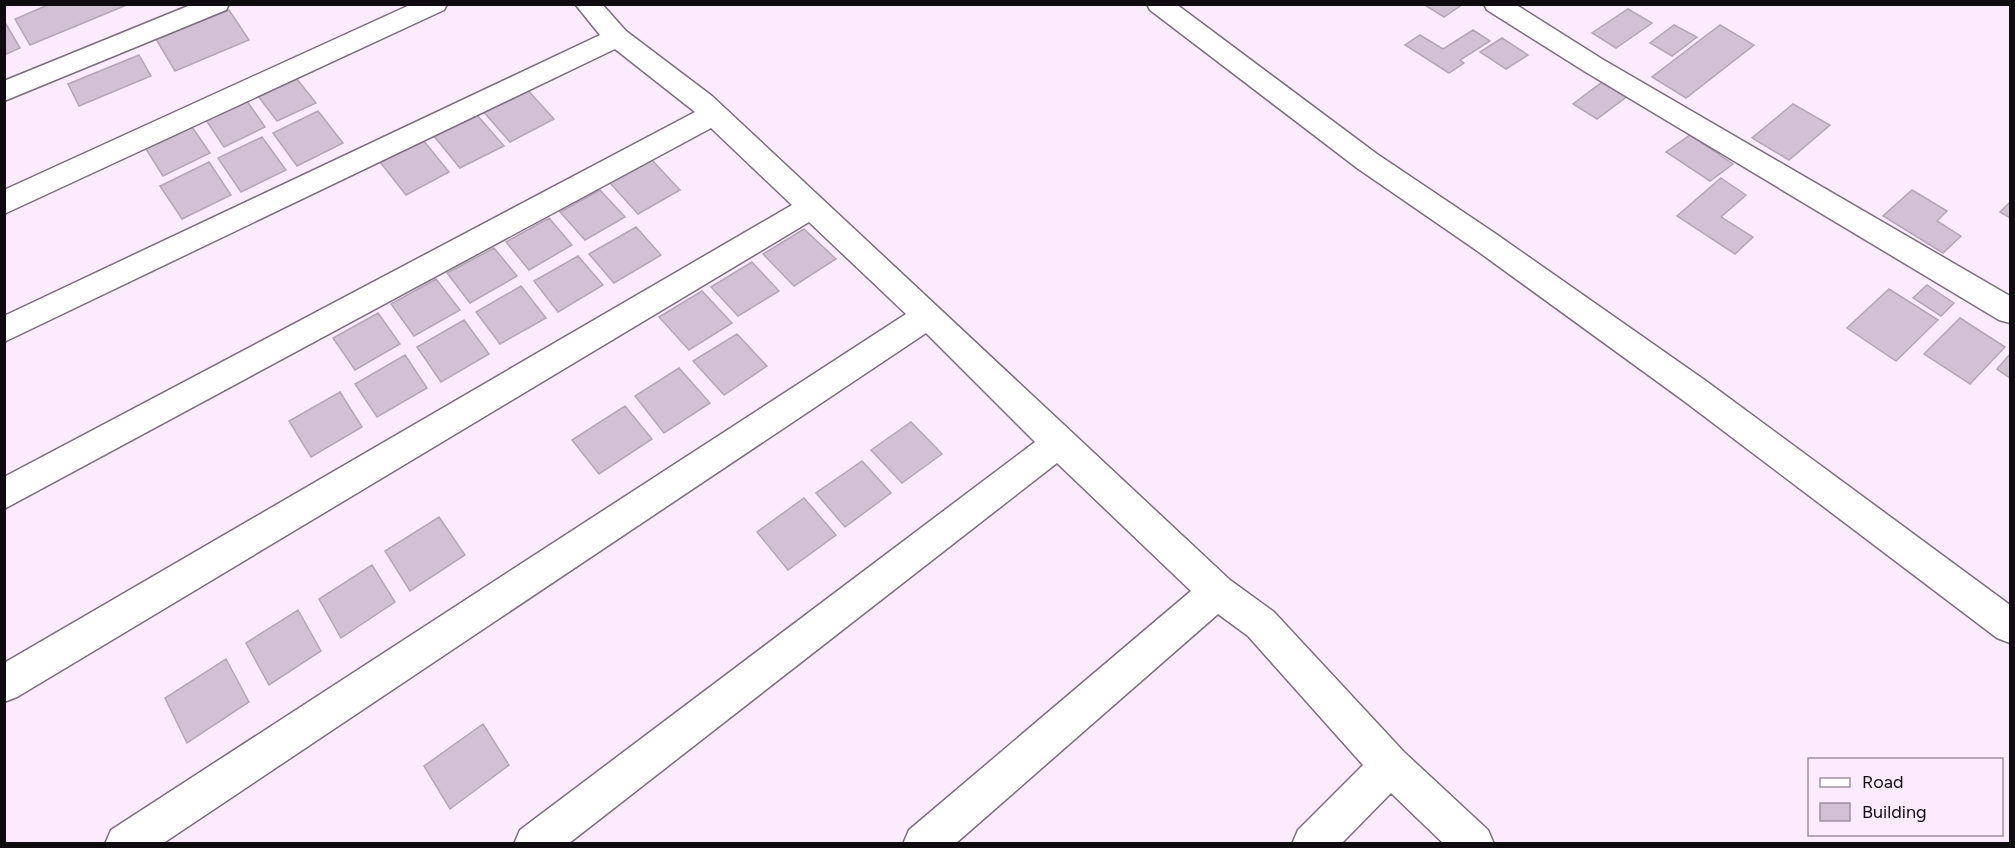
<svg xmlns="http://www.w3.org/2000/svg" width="2015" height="848" font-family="Figtree,sans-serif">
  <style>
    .building { fill: #d2c1d5; stroke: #b6a4b8; stroke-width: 1.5 }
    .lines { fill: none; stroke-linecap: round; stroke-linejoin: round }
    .street-casing { stroke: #7c6c7e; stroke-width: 3 }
    .street { fill: #fff; fill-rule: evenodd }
  </style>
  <rect width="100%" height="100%" fill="#fceaff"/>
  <path class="building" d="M50 4H129L30 45 15 19Z
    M1423 4H1463L1444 17Z
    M1628 9 1652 23 1616 48 1592 33Z
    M229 10 249 40 175 71 156 39Z
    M6 24 20 48 4 55V25Z
    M1674 25 1697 37 1672 56 1650 43Z
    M1720 25 1754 45 1686 98 1652 77Z
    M1473 30 1490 41 1460 60 1464 63 1449 73 1405 45 1420 35 1443 49Z
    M1502 38 1528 55 1506 69 1480 52Z
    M139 55 151 76 79 106 68 84Z
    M296 78 316 103 277 121 258 96Z
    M1605 80 1629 95 1597 119 1573 104Z
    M524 86 554 119 510 142 481 109Z
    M247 101 265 127 224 147 206 120Z
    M1793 104 1830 125 1789 160 1752 138Z
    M318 111 343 143 297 166 273 133Z
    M476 114 504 146 460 168 433 135Z
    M192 127 210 153 163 176 146 149Z
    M1690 135 1733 164 1710 181 1666 152Z
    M262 137 286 170 241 192 218 158Z
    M423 140 449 172 406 195 380 162Z
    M651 159 680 190 638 214 609 182Z
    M209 162 231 195 182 219 160 186Z
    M1721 178 1746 195 1721 217 1753 237 1735 254 1677 216Z
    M600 190 625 217 585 240 560 212Z
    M1912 190 1947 211 1937 221 1961 236 1943 253 1883 216Z
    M2010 202V218L2000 212Z
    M549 218 572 245 529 270 506 242Z
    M636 227 661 255 614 283 589 254Z
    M804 229 836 259 794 286 763 254Z
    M494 248 517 276 470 303 447 273Z
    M578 256 603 285 558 312 534 281Z
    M752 262 779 291 738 316 711 287Z
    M436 279 460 310 414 336 391 304Z
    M1927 285 1954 303 1941 316 1913 298Z
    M521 286 546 318 500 344 476 312Z
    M1889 289 1938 320 1896 361 1847 328Z
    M702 291 732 323 689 350 659 317Z
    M378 313 400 344 355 370 333 338Z
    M1960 318 2005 347 1970 384 1924 354Z
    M464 320 489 354 441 382 417 347Z
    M737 334 767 366 724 395 693 361Z
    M2010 354V378L1997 369Z
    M405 355 427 388 377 417 355 384Z
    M679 368 710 403 664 433 635 396Z
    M340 392 362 427 311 457 289 421Z
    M625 406 652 439 599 474 572 440Z
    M911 422 942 454 902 483 871 450Z
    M862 461 891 493 845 527 816 493Z
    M804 498 836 535 788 570 757 532Z
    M439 517 465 555 410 591 385 551Z
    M372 565 395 602 341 638 319 599Z
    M298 610 321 651 269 685 246 643Z
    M226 659 249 702 187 743 165 698Z
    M483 724 509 765 450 809 424 766Z"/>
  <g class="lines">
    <defs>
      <path id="street" d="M193 4H229L226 10 4 101V81Z
        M412 4H447L444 10 4 214V190Z
        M575 4H602L626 31 712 96 1230 580 1274 612 1404 752 1488 830 1494 844H1444L1391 793 1341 844H1292L1298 830 1363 765 1248 636 1218 614 955 844H903L909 830 1191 591 1057 463 568 844H514L520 830 1035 442 926 333 162 844H105L111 830 906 314 809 222 17 697 4 702V663L792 205 711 128 4 509V477L695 112 615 49 4 342V316L600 35Z
        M1147 4H1176L1377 154 1496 234 1706 381 2010 605V643L1997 638 1684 401 1476 250 1357 168 1150 10Z
        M1484 4H1515L1602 59 2010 296V323L1999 320 1584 71 1487 10Z"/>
    </defs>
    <use href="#street" class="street-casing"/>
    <use href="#street" class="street"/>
  </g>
  <rect width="2015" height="848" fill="none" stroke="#100a11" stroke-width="12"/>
  <rect x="1808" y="758" width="195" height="78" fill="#fceaff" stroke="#9e90a0" stroke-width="1.5"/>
  <rect x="1820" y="778" width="30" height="9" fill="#ffffff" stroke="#9e90a0" stroke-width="1.5"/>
  <text x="1862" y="788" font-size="18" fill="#100a11">Road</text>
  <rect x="1820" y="803" width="30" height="18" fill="#d2c1d5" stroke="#9e90a0" stroke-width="1.5"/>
  <text x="1862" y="818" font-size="18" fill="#100a11">Building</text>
</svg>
